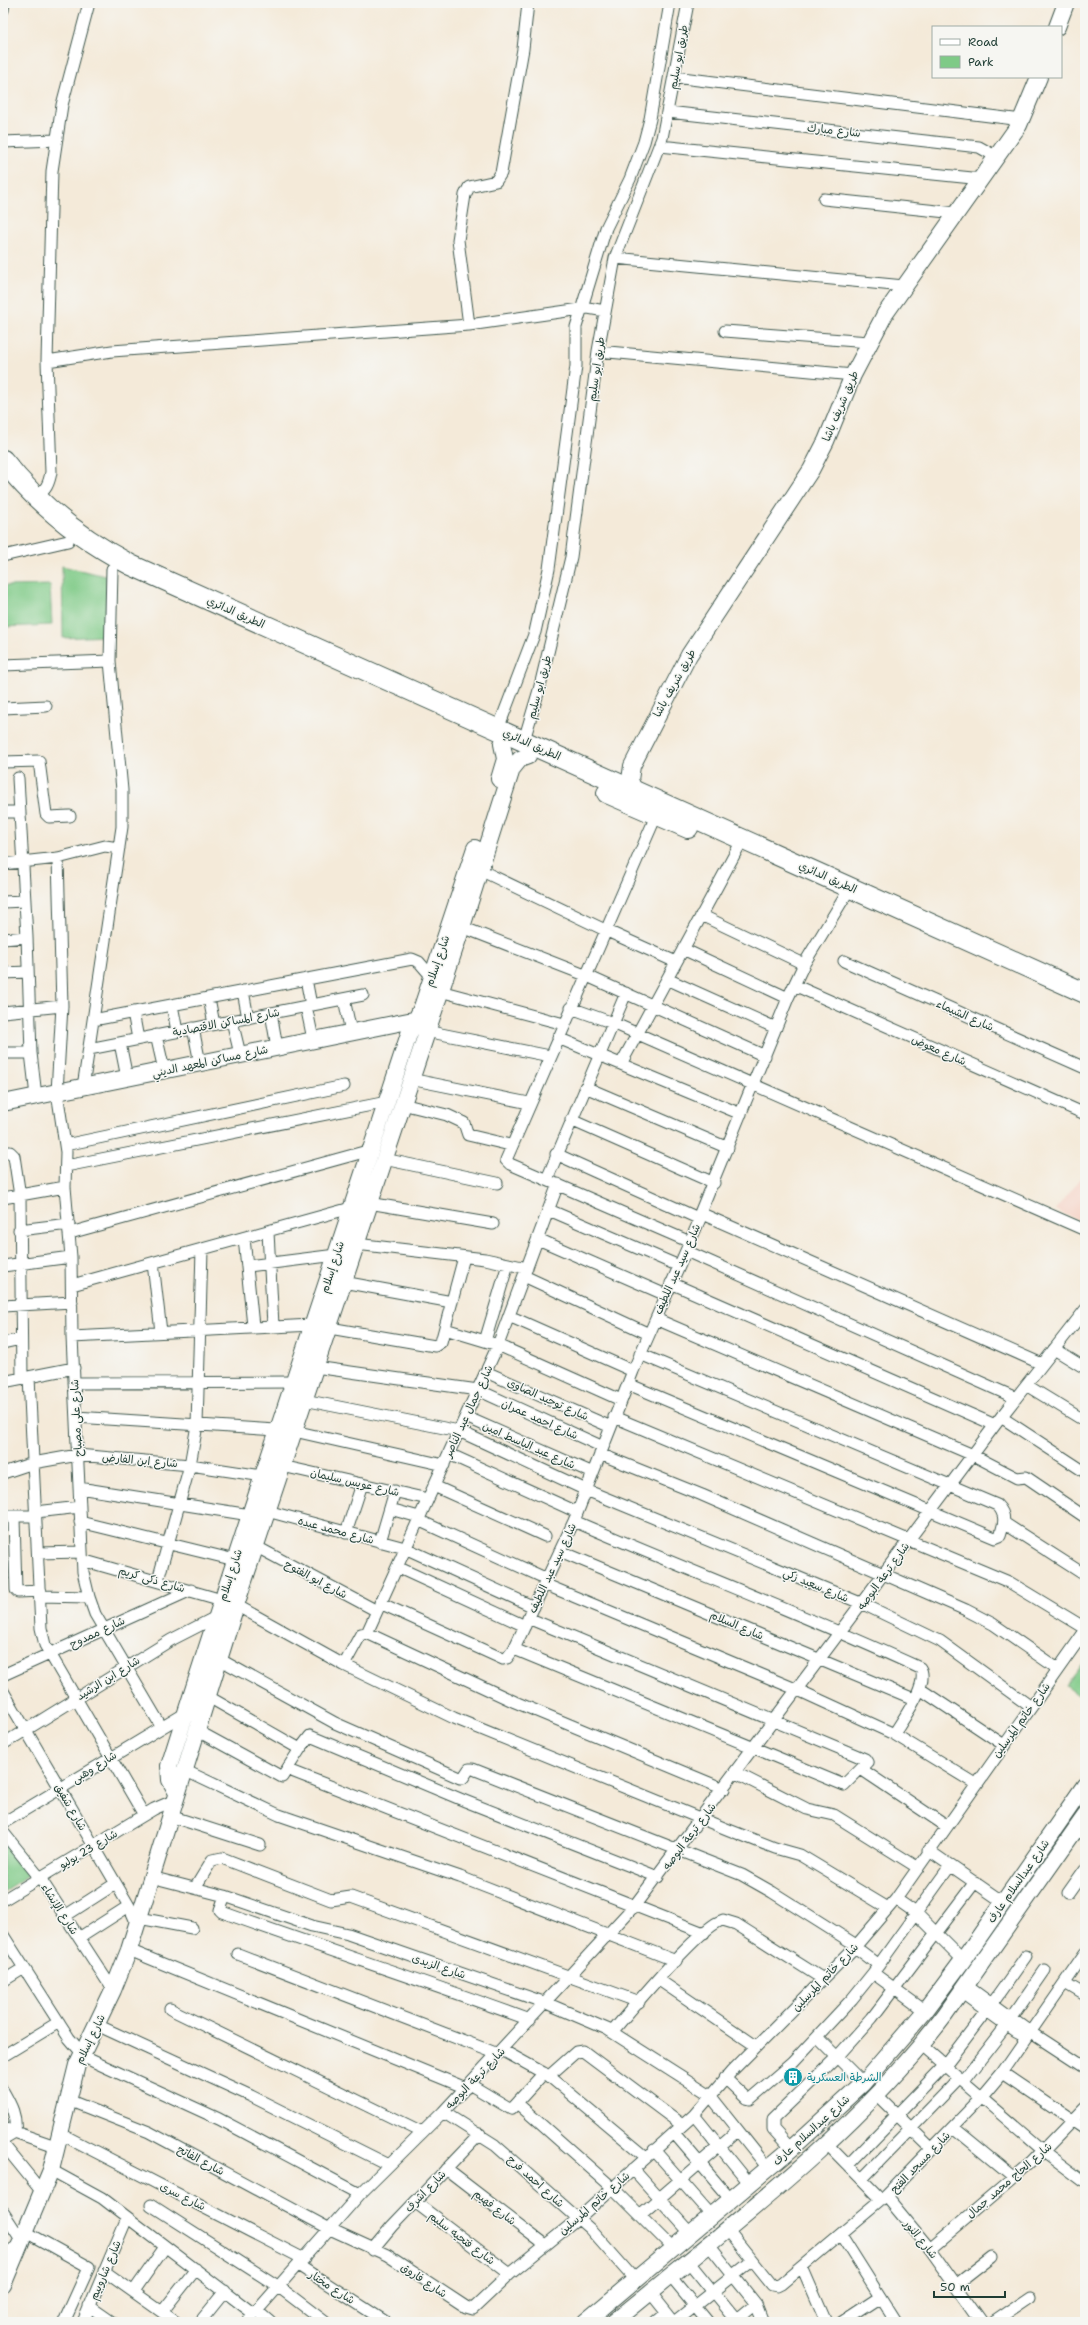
<svg xmlns="http://www.w3.org/2000/svg" width="1088" height="2325" font-family="'Shantell Sans','Playpen Sans Arabic',sans-serif">
  <style>
    .built { fill: #f6d2c5 }
    .green { fill: #7fca87; stroke: #4f845e }
    .lines { fill: none; stroke-linecap: round; stroke-linejoin: round }
    .street-casing { stroke: #3f574d; stroke-width: 13 }
    .secondary-casing { stroke: #3f574d; stroke-width: 18 }
    .highway-casing { stroke: #3f574d; stroke-width: 22 }
    .street { stroke: #fff; stroke-width: 11 }
    .secondary { stroke: #fff; stroke-width: 16 }
    .highway { stroke: #fff; stroke-width: 20 }
    .labels { text-anchor: middle; stroke-width: 3; stroke-linejoin: round; paint-order: stroke }
    .street-label { font-size: 11px; fill: #1f3d34; stroke: #f6f6f2 }
    .culture-label { font-size: 11px; fill: #0d838f; stroke: #f6f6f2; text-anchor: start }
  </style>
  <rect width="100%" height="100%" fill="#f6f6f2"/>
  <filter id="ink" filterUnits="userSpaceOnUse"><feTurbulence type="fractalNoise" baseFrequency=".025" numOctaves="2"/><feDisplacementMap in="SourceGraphic" scale="8" xChannelSelector="R" yChannelSelector="G"/><feConvolveMatrix kernelMatrix="1 2 1 2 8 2 1 2 1" color-interpolation-filters="sRGB"/></filter>
  <filter id="wash" filterUnits="userSpaceOnUse"><feTurbulence type="fractalNoise" baseFrequency=".012" numOctaves="4" result="noise"/><feDisplacementMap in="SourceGraphic" scale="16" xChannelSelector="R" yChannelSelector="G"/><feGaussianBlur stdDeviation="0.9" result="paint"/><feColorMatrix in="noise" values="0 0 0 0 0 0 0 0 0 0 0 0 0 0 0 0 0 1.4 0 .05"/><feComposite in="paint" operator="in"/></filter>
  <g filter="url(#wash)">
    <rect width="100%" height="100%" fill="#f4ead9"/>
    <path class="built" d="M1085 1172V1223L1055 1210Z"/>
    <path class="green" d="M62 566 106 576 108 636 63 638Z
      M50 585 52 625 3 627V586Z
      M1085 1661V1700L1066 1686Z
      M3 1836 32 1873 3 1892Z"/>
  </g>
  <g filter="url(#ink)">
    <g class="lines">
      <defs>
        <path id="street" d="M3 10 4 3
          M674 77 1022 120
          M668 112 979 147 997 157
          M3 142 56 140
          M660 146 982 179
          M824 199 956 213
          M615 258 904 286
          M469 325 458 240 465 195 469 187 496 181 501 173 523 49 528 3
          M725 331 869 342
          M598 351 853 375
          M47 361 112 351 469 325 588 308 605 311
          M36 497C46 490 49 484 51 472L47 361 52 171 62 105 89 3
          M3 556 68 541
          M3 665 110 661
          M3 708 46 706
          M498 729 535 632 549 569 576 366V327L606 228 630 179 644 142 650 119 670 3
          M524 740 539 690 571 557 598 351 615 258 662 138 688 3
          M3 762 39 761 46 814 49 817 70 816
          M18 778 27 937 31 1053 36 1096
          M3 812H19
          M656 816 506 1160 510 1164 690 1242
          M58 858 62 1006 57 1092 66 1152 65 1187 71 1257 72 1337 83 1572 89 1597 95 1614 161 1726
          M3 864 58 858 105 846 119 848
          M480 870 605 930 676 962
          M3 902 24 901
          M701 915 804 964
          M462 927 585 975 765 1056
          M3 939 27 937
          M683 949 788 998
          M844 961 1085 1068
          M3 973 28 972
          M306 979 311 1005
          M667 979 776 1028
          M794 985 1085 1114
          M243 991 248 1018
          M440 991 564 1024
          M209 998 214 1024
          M344 999 351 1032
          M172 1005 177 1031
          M306 1006 313 1039
          M571 1008 613 1023 1085 1230
          M3 1012 62 1006
          M133 1012 138 1039
          M271 1013 277 1047
          M93 1020 412 959 419 962 432 977
          M232 1021 240 1054
          M193 1028 200 1063
          M426 1031 550 1056
          M156 1035 164 1070
          M558 1038 741 1114
          M120 1043 127 1078
          M89 1049 363 995
          M3 1053H31
          M621 1064 738 848
          M410 1079 529 1103
          M83 1087 122 827V790L110 661 112 569
          M585 1087 728 1148
          M402 1104 447 1115 464 1123 468 1135 510 1145
          M571 1120 714 1183
          M65 1145 344 1086
          M3 1152H10L14 1156 20 1196 22 1378
          M556 1154 700 1219
          M384 1159 497 1183
          M66 1166 387 1102
          M547 1179 626 993
          M3 1198 65 1187
          M549 1210 679 1266
          M700 1213 1042 1364
          M19 1230 69 1224
          M268 1232 273 1325
          M70 1233 371 1150
          M244 1238 253 1326
          M538 1239 666 1295
          M356 1244 485 1259 527 1268
          M686 1251 1016 1398
          M153 1263 161 1332
          M3 1266 71 1257
          M248 1266 336 1255
          M524 1276 649 1334
          M343 1282 452 1302
          M671 1283 995 1425
          M72 1285 369 1203 493 1224
          M3 1306 72 1302
          M509 1316 633 1371
          M656 1319 973 1455 1017 1478 1026 1477 1085 1517
          M445 1329 498 1345 621 1400
          M72 1337 312 1325 435 1346 441 1342 464 1257
          M485 1341 508 1264
          M3 1343 21 1339
          M1054 1349 1085 1368
          M315 1367 478 1390 603 1447
          M486 1372 611 1427
          M29 1377 41 1628 45 1645 144 1815
          M3 1382 74 1368
          M74 1383 293 1382
          M628 1384 995 1538 1000 1536C1004 1524 1007 1515 997 1505L640 1354
          M1026 1385 1085 1421
          M304 1400 459 1431 586 1490 863 1604 940 1641 1031 1707
          M76 1417 276 1430
          M466 1417 593 1473
          M614 1417 1009 1582 1085 1628
          M1001 1417 1085 1472
          M294 1431 444 1465
          M449 1454 577 1512
          M600 1454 702 1495 966 1610 993 1624 1058 1669
          M282 1466 428 1499
          M3 1473 33 1463 78 1455 190 1465 269 1477
          M434 1486 545 1536
          M79 1488 250 1515
          M390 1509 419 1517
          M267 1511 405 1548 534 1607
          M36 1512 80 1507
          M3 1516H36
          M14 1518 16 1590 18 1592 40 1591
          M418 1520 547 1579
          M574 1521C689 1571 806 1615 920 1668 930 1683 903 1719 894 1734
          M80 1522 235 1560
          M1004 1523 1085 1575
          M346 1533 362 1484
          M380 1542 395 1491
          M255 1546 377 1611
          M560 1551 914 1699
          M38 1553 82 1552
          M82 1560 222 1600
          M397 1567 525 1626
          M158 1580 190 1465 197 1425 202 1250
          M544 1584 798 1690 894 1734 976 1784
          M40 1596 89 1597
          M380 1603 503 1659 507 1658 514 1649 574 1521 633 1371 700 1219V1213L788 998 804 964 847 893
          M236 1605 344 1665 454 1718 729 1830 775 1848 800 1855 888 1908
          M367 1633 498 1345 558 1184
          M514 1649 844 1785 867 1762 865 1759 528 1618
          M219 1659 335 1723 460 1778H463L469 1769H473L742 1875 772 1892 856 1945
          M344 1665 361 1634 367 1633 515 1702 724 1789
          M3 1675 191 1590
          M920 1689 1004 1745
          M3 1691 129 1906 137 1924
          M196 1730 282 1777 300 1749 207 1696
          M3 1744 171 1640 216 1617
          M300 1749 310 1736 465 1801 658 1877
          M861 1769 946 1826
          M184 1770 279 1815 460 1877 676 1961
          M289 1770 704 1933
          M736 1773 807 1809 834 1815 917 1867
          M170 1816 260 1845
          M3 1823 186 1713
          M1076 1829 1085 1835
          M3 1832 40 1878 113 1990
          M928 1850 1003 1902
          M151 1877 225 1896 312 1926 348 1934 546 2003 607 2029 709 2094 768 2168
          M195 1888 212 1860 222 1858 331 1900 351 1897 639 2002
          M1068 1893 1085 1869
          M225 1896 220 1910 222 1912C324 1949 428 1982 530 2020
          M896 1899 916 1913 963 1960
          M3 1900 154 1809 175 1800
          M65 1916 115 1884
          M139 1918 192 1928
          M3 1935 69 2038 86 2058 219 2119 360 2194
          M79 1938 129 1906
          M855 1947 879 1965
          M129 1950 466 2088
          M238 1954 498 2054
          M873 1973 925 2011
          M659 1980 756 2046
          M3 1981 24 1968
          M1065 1983 1085 1995
          M967 1986 1030 2032 1085 2068
          M962 1993 1016 2032 1020 2034 1030 2032
          M992 2004 1026 1956
          M170 2009 422 2132
          M97 2025 251 2096 389 2165
          M612 2032C631 2010 701 1925 723 1920L736 1924 823 1979
          M817 2037 863 2083
          M922 2046 1044 2151 1085 2182
          M502 2050 549 2076 646 2157
          M3 2056 59 2022
          M1002 2073 1085 2129
          M549 2076 576 2052 583 2051 682 2125
          M725 2078 746 2098 750 2099 792 2063 852 1999 873 1973 950 1866
          M469 2084 511 2109 544 2073
          M3 2091C11 2105 17 2116 15 2132L3 2139
          M877 2095 932 2149
          M68 2100 149 2132 330 2229 387 2255 466 2307 473 2309 510 2274 579 2218 694 2115 732 2071 855 1947 896 1899 1085 1631
          M517 2103 613 2188 673 2248
          M443 2112 495 2145 590 2229 635 2280
          M694 2115 750 2184
          M953 2127 1014 2177
          M3 2128 58 2147
          M674 2133 731 2200
          M61 2134 304 2259
          M826 2143 882 2200
          M3 2144 42 2192
          M791 2149 773 2129V2119L837 2057 872 2018 975 1882
          M654 2150 712 2216
          M848 2165 945 2065 987 2010
          M446 2169 545 2245
          M633 2169 691 2234
          M51 2170 102 2198 254 2314
          M862 2179 960 2078 965 2079 1007 2025 1045 1970
          M886 2196 930 2249 982 2322
          M415 2202 510 2274
          M151 2205 279 2287 325 2322
          M3 2212 22 2241
          M640 2215 737 2131
          M727 2229 772 2285 777 2286 781 2284 886 2196 981 2098 1002 2073 1085 1953
          M26 2232 89 2267 64 2322
          M841 2235 896 2322
          M708 2244 756 2304 763 2322
          M930 2249 1031 2163 1085 2107
          M372 2250 392 2226 480 2134
          M3 2255 21 2244
          M688 2261 736 2320
          M298 2265 386 2322
          M802 2267 826 2322
          M104 2271 176 2322
          M670 2276 708 2322
          M956 2285 992 2257
          M134 2291 165 2247
          M650 2292 674 2322
          M89 2306 112 2322
          M257 2311 270 2322
          M162 2312 196 2269
          M83 2322 127 2218
          M200 2322 225 2291
          M247 2322 360 2194 443 2112 635 1905 1001 1417 1085 1310
          M656 2322 667 2313
          M675 2322 752 2261
          M734 2322 756 2304
          M842 2322 880 2297
          M993 2322 1031 2296"/>
        <path id="secondary" d="M1057 27 1066 3
          M499 779 505 759 502 744
          M634 790 630 780 632 766 689 655 811 470 826 441 853 375 885 314 1019 125 1039 77
          M3 1103 423 1018
          M177 1793 170 1780 169 1766C246 1521 329 1278 409 1034L422 1007 475 848
          M3 2285 51 2170 77 2065 113 1990 129 1950 236 1605 462 927 512 769 520 759 528 756
          M585 2322 791 2149 863 2083 925 2011 963 1960 1085 1785
          M614 2322C730 2226 854 2135 945 2015L1085 1816"/>
        <path id="highway" d="M3 460C38 505 81 539 131 565L1085 993
          M607 793 688 828"/>
      </defs>
      <use href="#street" class="street-casing"/>
      <use href="#secondary" class="secondary-casing"/>
      <use href="#highway" class="highway-casing"/>
      <use href="#street" class="street"/>
      <use href="#secondary" class="secondary"/>
      <use href="#highway" class="highway"/>
    </g>
  </g>
  <defs>
    <symbol id="building-disc" viewBox="-11 -11 22 22"><circle r="9.5" fill="#0f9aa8" stroke="#f6f6f2"/><path d="M-4-6H4V6H1V3H-1V6H-4ZM-2.5-4.3h1.7v1.8h-1.7ZM.8-4.3h1.7v1.8H.8ZM-2.5-1h1.7V.8h-1.7ZM.8-1h1.7V.8H.8Z" fill="#fff"/></symbol>
  </defs>
  <g fill-rule="evenodd">
    <use href="#building-disc" x="782" y="2066" width="22" height="22"/>
  </g>
  <g class="labels">
    <g class="street-label">
      <text transform="translate(678 57) rotate(-80)" y="4">طريق ابو سليم</text>
      <text transform="translate(834 130) rotate(6)" y="4">شارع مبارك</text>
      <text transform="translate(596 369) rotate(-82)" y="4">طريق ابو سليم</text>
      <text transform="translate(840 406) rotate(-67)" y="4">طريق شريف باشا</text>
      <text transform="translate(236 612) rotate(24)" y="4">الطريق الدائري</text>
      <text transform="translate(674 683) rotate(-61)" y="4">طريق شريف باشا</text>
      <text transform="translate(539 687) rotate(-75)" y="4">طريق ابو سليم</text>
      <text transform="translate(532 744) rotate(24)" y="4">الطريق الدائري</text>
      <text transform="translate(828 877) rotate(24)" y="4">الطريق الدائري</text>
      <text transform="translate(437 961) rotate(-71)" y="4">شارع إسلام</text>
      <text transform="translate(965 1015) rotate(24)" y="4">شارع الشيماء</text>
      <text transform="translate(226 1022) rotate(-11)" y="4">شارع المساكن الاقتصادية</text>
      <text transform="translate(939 1050) rotate(24)" y="4">شارع معوض</text>
      <text transform="translate(210 1061) rotate(-12)" y="4">شارع مساكن المعهد الديني</text>
      <text transform="translate(332 1267) rotate(-72)" y="4">شارع إسلام</text>
      <text transform="translate(677 1269) rotate(-66)" y="4">شارع سيد عبد اللطيف</text>
      <text transform="translate(548 1399) rotate(24)" y="4">شارع توحيد الصاوى</text>
      <text transform="translate(468 1411) rotate(-65)" y="4">شارع جمال عبد الناصر</text>
      <text transform="translate(76 1418) rotate(-93)" y="4">شارع على مصباح</text>
      <text transform="translate(540 1419) rotate(24)" y="4">شارع احمد عمران</text>
      <text transform="translate(529 1445) rotate(24)" y="4">شارع عبد الباسط امين</text>
      <text transform="translate(140 1460) rotate(5)" y="4">شارع ابن الفارض</text>
      <text transform="translate(355 1482) rotate(13)" y="4">شارع عويس سليمان</text>
      <text transform="translate(336 1530) rotate(15)" y="4">شارع محمد عبده</text>
      <text transform="translate(552 1568) rotate(-65)" y="4">شارع سيد عبد اللطيف</text>
      <text transform="translate(230 1575) rotate(-72)" y="4">شارع إسلام</text>
      <text transform="translate(883 1576) rotate(-54)" y="4">شارع ترعة البوصه</text>
      <text transform="translate(152 1579) rotate(16)" y="4">شارع ذكى كريم</text>
      <text transform="translate(316 1579) rotate(28)" y="4">شارع ابو الفتوح</text>
      <text transform="translate(816 1585) rotate(23)" y="4">شارع سعيد زكي</text>
      <text transform="translate(737 1625) rotate(23)" y="4">شارع السلام</text>
      <text transform="translate(97 1632) rotate(-25)" y="4">شارع ممدوح</text>
      <text transform="translate(108 1678) rotate(-32)" y="4">شارع ابن الرشيد</text>
      <text transform="translate(1021 1720) rotate(-54)" y="4">شارع خاتم المرسلين</text>
      <text transform="translate(94 1767) rotate(-32)" y="4">شارع وهبى</text>
      <text transform="translate(71 1807) rotate(60)" y="4">شارع شفيق</text>
      <text transform="translate(689 1836) rotate(-53)" y="4">شارع ترعة البوصه</text>
      <text transform="translate(88 1849) rotate(-31)" y="4">شارع 23 يوليو</text>
      <text transform="translate(1018 1881) rotate(-55)" y="4">شارع عبدالسلام عارف</text>
      <text transform="translate(60 1909) rotate(57)" y="4">شارع الإنشاء</text>
      <text transform="translate(439 1966) rotate(19)" y="4">شارع الزيدى</text>
      <text transform="translate(825 1977) rotate(-46)" y="4">شارع خاتم المرسلين</text>
      <text transform="translate(90 2039) rotate(-64)" y="4">شارع إسلام</text>
      <text transform="translate(475 2078) rotate(-46)" y="4">شارع ترعة البوصه</text>
      <text transform="translate(811 2130) rotate(-42)" y="4">شارع عبدالسلام عارف</text>
      <text transform="translate(201 2160) rotate(28)" y="4">شارع الفاتح</text>
      <text transform="translate(920 2162) rotate(-46)" y="4">شارع مسجد الفتح</text>
      <text transform="translate(1009 2180) rotate(-41)" y="4">شارع الحاج محمد جمال</text>
      <text transform="translate(536 2181) rotate(42)" y="4">شارع احمد فرج</text>
      <text transform="translate(425 2191) rotate(-46)" y="4">شارع اشرف</text>
      <text transform="translate(183 2196) rotate(27)" y="4">شارع سرى</text>
      <text transform="translate(594 2203) rotate(-41)" y="4">شارع خاتم المرسلين</text>
      <text transform="translate(495 2207) rotate(38)" y="4">شارع فهيم</text>
      <text transform="translate(462 2238) rotate(37)" y="4">شارع فتحيه سليم</text>
      <text transform="translate(921 2239) rotate(51)" y="4">شارع النور</text>
      <text transform="translate(105 2270) rotate(-67)" y="4">شارع شاروبيم</text>
      <text transform="translate(424 2280) rotate(34)" y="4">شارع فاروق</text>
      <text transform="translate(332 2287) rotate(33)" y="4">شارع مختار</text>
    </g>
    <g class="culture-label">
      <text x="807" y="2081">الشرطة العسكرية</text>
    </g>
  </g>
  <rect width="1088" height="2325" fill="none" stroke="#f6f6f2" stroke-width="16"/>
  <rect x="932" y="26" width="130" height="52" fill="#f6f6f2" stroke="#a0aca6"/>
  <rect x="940" y="39" width="20" height="6" fill="#ffffff" stroke="#a0aca6"/>
  <text x="968" y="46" font-size="12" fill="#1f3d34">Road</text>
  <rect x="940" y="56" width="20" height="12" fill="#7fca87" stroke="#a0aca6"/>
  <text x="968" y="66" font-size="12" fill="#1f3d34">Park</text>
  <path d="M934 2291v6h71v-6" fill="none" stroke="#1f3d34" stroke-width="2"/>
  <text x="940" y="2291" font-size="12" fill="#1f3d34" stroke="#f6f6f2" stroke-width="3" paint-order="stroke">50 m</text>
</svg>
